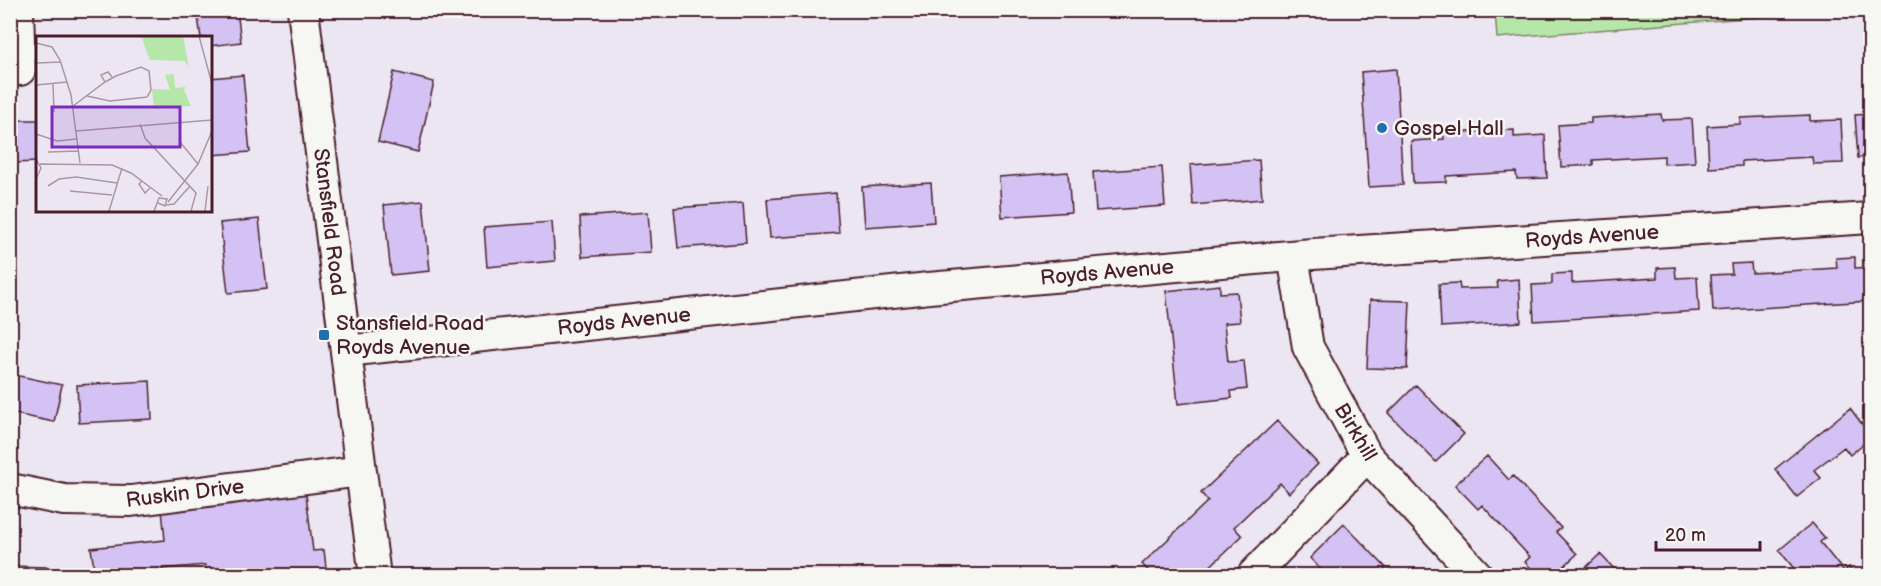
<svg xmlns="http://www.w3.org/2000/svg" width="1881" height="586" font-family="'Balsamiq Sans',sans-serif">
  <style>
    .green { fill: #b5e7a8; stroke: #80836a; stroke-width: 1.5 }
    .building { fill: #d3c2f3; stroke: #4a1f2b; stroke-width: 1.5 }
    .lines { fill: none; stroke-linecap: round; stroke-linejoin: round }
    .street-casing { stroke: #4a1f2b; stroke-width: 34 }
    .street { stroke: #f6f6f2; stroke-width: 30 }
    .poi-dot { fill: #1f6fb2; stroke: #f6f6f2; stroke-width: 2 }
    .labels { text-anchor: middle; stroke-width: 5; stroke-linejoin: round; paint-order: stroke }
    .poi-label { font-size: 21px; fill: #4a1f2b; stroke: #f6f6f2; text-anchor: start }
    .street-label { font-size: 21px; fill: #4a1f2b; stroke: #f6f6f2 }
    .inset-road { fill: none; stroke: #ab96a2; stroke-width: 1.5 }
    .view { fill: #7b2cbf; fill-opacity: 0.15; stroke: #7b2cbf; stroke-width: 3 }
    .inset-edge { fill: none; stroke: #4a1f2b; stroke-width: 3 }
  </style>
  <rect width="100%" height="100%" fill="#ece6f2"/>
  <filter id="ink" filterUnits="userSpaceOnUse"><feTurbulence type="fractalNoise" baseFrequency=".0167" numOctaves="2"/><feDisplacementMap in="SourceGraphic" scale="12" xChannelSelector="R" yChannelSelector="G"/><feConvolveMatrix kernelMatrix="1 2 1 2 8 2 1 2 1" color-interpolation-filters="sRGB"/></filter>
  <g filter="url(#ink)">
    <path class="green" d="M1495 11V10L1833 11 1497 38Z"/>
    <path class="building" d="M197 10H237L241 42 210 46V38H201Z
      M1396 69 1403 185 1369 187 1361 72Z
      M394 72 434 82 418 152 378 142Z
      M243 75 250 152 211 155 210 78Z
      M1661 114 1662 120 1692 119 1695 162 1664 164V156L1593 160V165L1561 167 1558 125 1591 123V118Z
      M1870 114V157L1858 158 1855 115Z
      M1810 115V121L1841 120 1843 163 1813 164 1812 157 1742 161V166L1709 168 1707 126 1740 124V118Z
      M11 120H38V162L12 163Z
      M1514 130V137L1545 135 1547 178 1517 179 1516 172 1446 176V182L1413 183 1411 141 1444 139 1443 133Z
      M1259 160 1262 199 1193 205 1190 165Z
      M1162 167 1165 206 1096 211 1093 172Z
      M1068 172 1071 212 1002 217 999 177Z
      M931 183 934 222 865 227 862 187Z
      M836 193 839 233 770 238 767 199Z
      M423 201 430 271 391 275 384 205Z
      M743 203 746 243 678 248 674 208Z
      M648 212 651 252 582 257 580 217Z
      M259 219 267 289 228 293 220 223Z
      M552 222 555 261 487 267 484 227Z
      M1855 257V268L1870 267V301L1713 311 1711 275 1732 274 1731 264 1751 263 1752 273 1837 268 1836 258Z
      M1675 267 1676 278 1697 277 1699 311 1534 321 1532 285 1552 284V274L1572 273V283L1657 278V268Z
      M1519 279 1521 322 1441 327 1439 284 1459 283 1460 289 1498 288 1497 281Z
      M1220 285V293L1237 292 1240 322 1224 323 1228 362 1244 361 1247 389 1231 391 1232 398 1178 404 1166 291Z
      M1370 300 1410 301 1407 369 1367 368Z
      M10 374 62 385 54 422 10 413Z
      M150 381 152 419 79 423 77 385Z
      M1416 385 1464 434 1436 462 1388 413Z
      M1850 408 1870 435V438L1850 455 1844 447 1814 470 1821 478 1797 497 1775 469Z
      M1277 421 1318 464 1289 493 1280 483 1234 527 1242 536 1200 576H1153L1142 564 1208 501 1201 493Z
      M1487 456 1509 480 1513 476 1561 528 1556 532 1577 554 1554 576H1538L1525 562 1530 557 1482 505 1478 509 1455 485Z
      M306 494 313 551 324 550 327 576H207L205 565 162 569 163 576H95L91 548 165 540 162 510Z
      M1812 523 1825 538 1820 542 1844 572 1849 567 1855 576H1800L1779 550Z
      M1344 524 1394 576H1327L1310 558Z
      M1600 554 1621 576H1577Z
      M10 566 46 567V576H10Z"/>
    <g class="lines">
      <defs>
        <path id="street" d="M18 10 20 70
          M303 10 361 471 375 576
          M1293 256 1308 347 1367 456 1478 576
          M346 351 929 288 1313 254 1870 218
          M10 489 64 500 131 501 361 471
          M1252 576 1367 456"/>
      </defs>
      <use href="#street" class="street-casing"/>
      <use href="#street" class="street"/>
    </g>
  </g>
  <g class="poi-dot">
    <circle cx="1382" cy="128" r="6"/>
    <rect x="318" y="329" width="12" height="12" rx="3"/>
  </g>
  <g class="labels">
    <g class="poi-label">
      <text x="1394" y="135">Gospel Hall</text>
      <text x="336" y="330">Stansfield Road<tspan x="336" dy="24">Royds Avenue</tspan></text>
    </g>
    <g class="street-label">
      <text transform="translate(330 222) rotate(83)" y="7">Stansfield Road</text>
      <text transform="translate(1592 236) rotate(-4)" y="7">Royds Avenue</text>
      <text transform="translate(1107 272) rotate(-5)" y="7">Royds Avenue</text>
      <text transform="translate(624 321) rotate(-6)" y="7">Royds Avenue</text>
      <text transform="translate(1356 432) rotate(59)" y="7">Birkhill</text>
      <text transform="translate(185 493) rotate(-7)" y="7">Ruskin Drive</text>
    </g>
  </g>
  <g transform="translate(36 36)">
    <rect width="176" height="176" fill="#ece6f2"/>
    <path d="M105 0H147L153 32 149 25 114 24ZM138 38 139 52 150 51 148 54 155 70 118 73 116 53 134 54 129 39Z" fill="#b5e7a8"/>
    <path class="inset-road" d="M163 0 176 48M0 7 16 11 24 24 35 59 44 127M0 27 25 26M69 46 65 39 72 36 76 41M17 48 18 76M0 49 31 46M37 70 69 46 80 40 105 31 113 35 115 54 111 61 74 65 51 60M104 88 109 102 160 157 155 175M40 95 176 84M0 98 21 105 41 103M144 106 162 128M12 116 43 115M0 123 5 132 0 143M4 128 76 129 95 137 126 160M106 145 103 148 109 157 114 152M12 150 23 143 40 141 81 147M34 155 76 159M132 166 162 128 176 95M130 169 138 168 154 150M73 175 86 132M118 175 123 162 131 163 129 170 122 167M169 175 172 150"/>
    <path class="view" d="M16 71H144V111H16Z"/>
    <rect width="176" height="176" class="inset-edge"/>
  </g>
  <rect width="1881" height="586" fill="none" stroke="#f6f6f2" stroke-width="36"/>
  <rect x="18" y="18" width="1845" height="550" fill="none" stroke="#4a1f2b" stroke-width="2" filter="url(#ink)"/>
  <path d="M1656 541v9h104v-9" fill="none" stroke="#4a1f2b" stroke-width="3"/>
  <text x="1665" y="541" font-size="18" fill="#4a1f2b" stroke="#f6f6f2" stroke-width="4.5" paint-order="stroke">20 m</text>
</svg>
